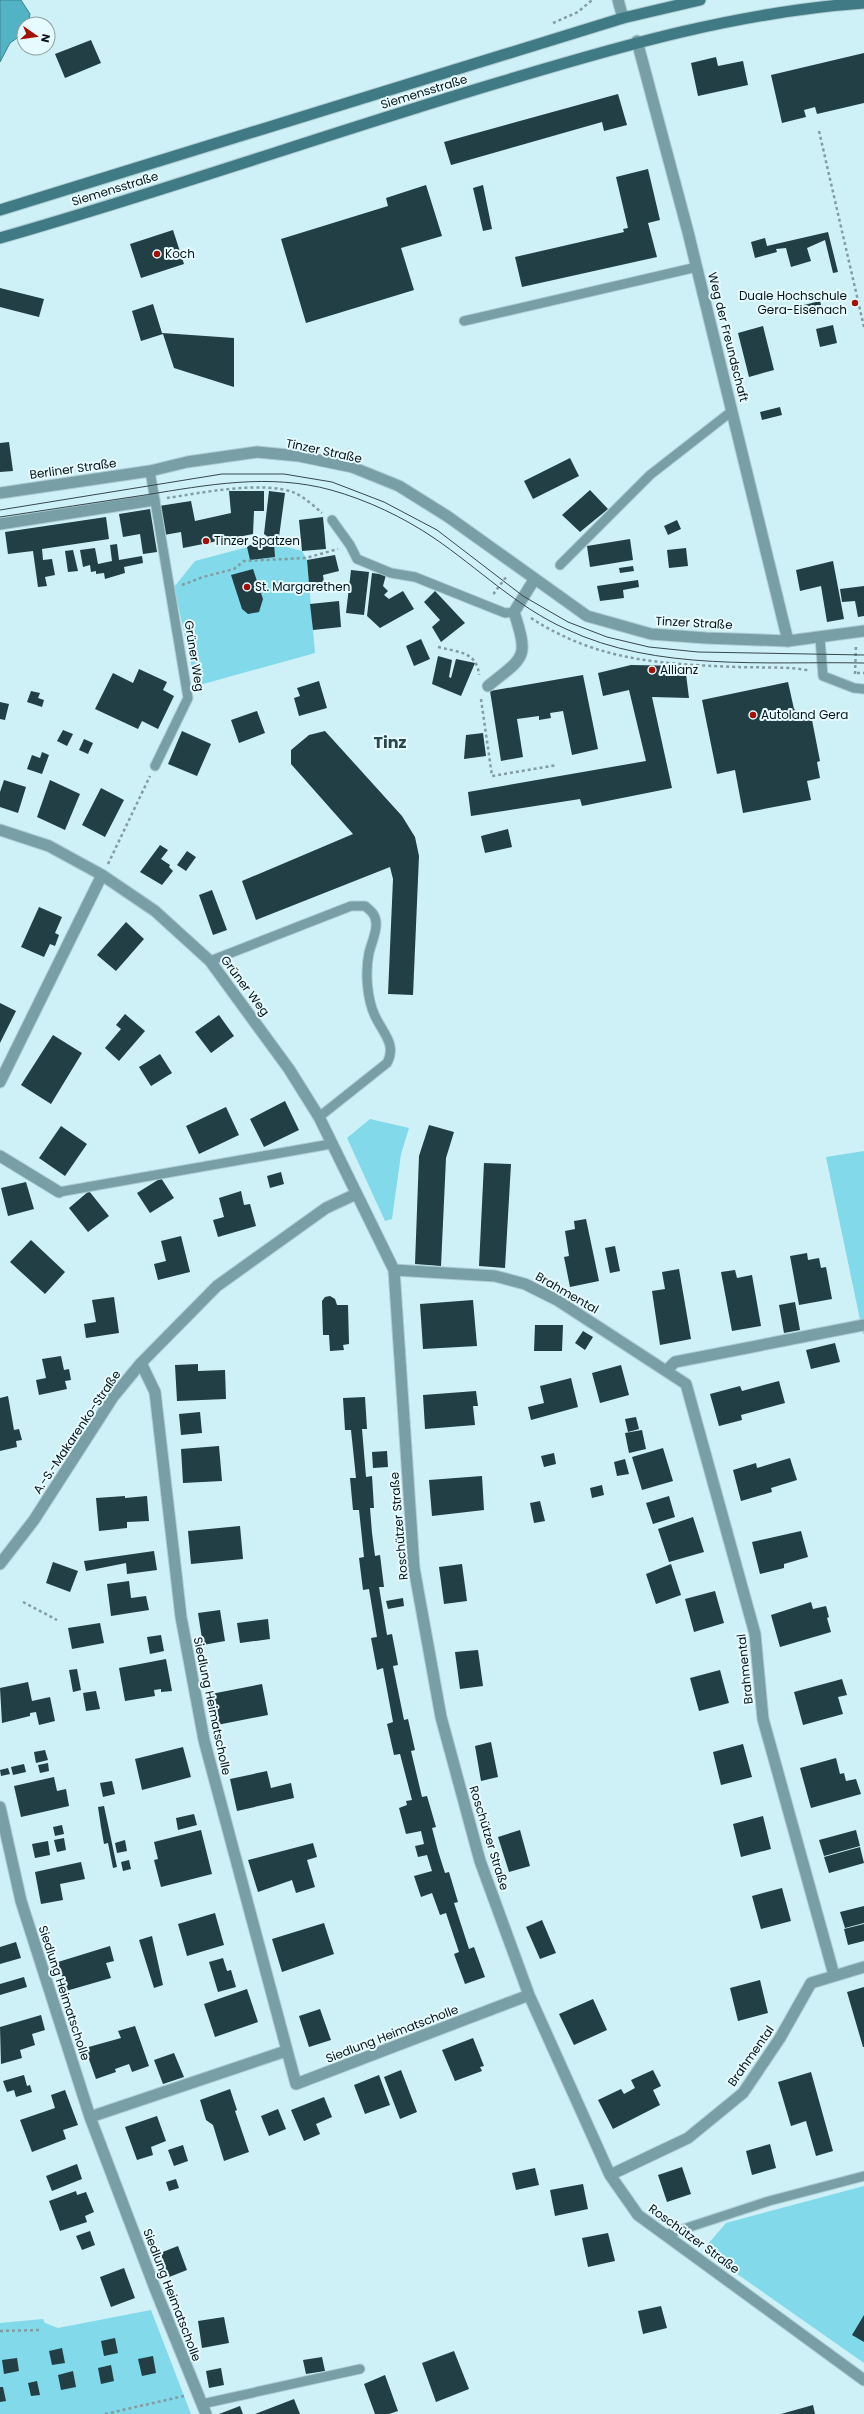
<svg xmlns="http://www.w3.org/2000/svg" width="864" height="2414" font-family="Poppins,sans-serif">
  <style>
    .green { fill: #81d9e9 }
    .water { fill: #52b3c4; stroke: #3c8390 }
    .building { fill: #213f44 }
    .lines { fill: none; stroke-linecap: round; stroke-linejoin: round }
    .service-casing { stroke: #aecdd3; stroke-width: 11 }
    .minor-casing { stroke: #aecdd3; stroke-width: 13 }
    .tertiary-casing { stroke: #aecdd3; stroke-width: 13 }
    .secondary-casing { stroke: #aecdd3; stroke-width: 13 }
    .path { stroke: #839ca2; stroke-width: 2.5; stroke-dasharray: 3 3; stroke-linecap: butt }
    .service { stroke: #799fa6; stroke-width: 9 }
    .minor { stroke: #799fa6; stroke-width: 11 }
    .tertiary { stroke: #799fa6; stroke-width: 11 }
    .secondary { stroke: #3f7a85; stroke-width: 11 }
    .tram { stroke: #37484c; stroke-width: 1 }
    .poi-dot { fill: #a41003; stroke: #e6fbff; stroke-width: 1.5 }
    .labels { text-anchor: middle; stroke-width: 4; stroke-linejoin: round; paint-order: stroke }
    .street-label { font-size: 12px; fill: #081417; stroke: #e6fbff }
    .poi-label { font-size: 12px; fill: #081417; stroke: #e6fbff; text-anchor: start }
    .district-label { font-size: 16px; font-weight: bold; fill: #29484d; stroke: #e6fbff }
  </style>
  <rect width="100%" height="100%" fill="#cef0f7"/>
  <path class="green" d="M275 544 302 551 307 560 315 653 196 686 174 587 195 561 244 548Z
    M370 1119 409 1128 401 1154 392 1219 385 1221 347 1138Z
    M864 1151V1334H863L826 1157Z
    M864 2186V2363L703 2250 726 2223Z
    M151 2310 191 2414H0V2323L43 2319 45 2323 58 2328Z"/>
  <path class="water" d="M0 0H21L30 14 28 24H24V33L10 43 0 62Z"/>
  <path class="building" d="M91 40 101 63 65 78 55 54Z
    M864 53V103L817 114 815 107 804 110 806 117 782 123 771 75Z
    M716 57 718 66 743 61 748 85 698 96 691 63Z
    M618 94 627 125 604 131 602 122 451 165 444 142Z
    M648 169 660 220 648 223 657 257 522 287 515 257 624 232 623 229 628 228 616 177Z
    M426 185 442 236 401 248 414 290 306 323 281 239 388 206 386 198Z
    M483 185 492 229 483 231 473 188Z
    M173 230 184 264 141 278 130 244Z
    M828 232 838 272 833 273 825 240 807 248 811 261 791 267 786 248 776 249 777 252 755 258 751 242 765 238 767 246Z
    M0 288 44 299 39 317 0 307Z
    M820 301 822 309 806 313 804 305Z
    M153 304 162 333 234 338V387L174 368 163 334 141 341 132 311Z
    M833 325 837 343 820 347 816 329Z
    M763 326 774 370 749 377 738 333Z
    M780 407 782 415 762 420 760 412Z
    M9 442 13 471 0 472V443Z
    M570 458 579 476 533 499 524 481Z
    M590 490 608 509 580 532 562 515Z
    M229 491H264V511H254L253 534 183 548 181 532 164 535 159 506 191 501 195 521 231 513Z
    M269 491 285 493 278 544 264 534Z
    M150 509 157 552 143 554 140 534 123 537 119 514Z
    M106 517 109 539 42 549 43 560 52 559 55 575 45 577 47 586 38 587 33 551 8 554 5 532Z
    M323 517 326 549 302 551 299 520Z
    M677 520 681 529 668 535 664 526Z
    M630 539 633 560 590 567 587 546Z
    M274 543 275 557 250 560 247 547 250 545Z
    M117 544 119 560 142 556 143 563 124 567 125 573 105 579 104 573 96 574V571L91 572 90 565 83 567 80 550 95 548 98 564 112 561 110 545Z
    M686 548 688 566 669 568 667 550Z
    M73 550 78 571 68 572 65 551Z
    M335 555 339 571 323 575 324 582 309 584 307 560Z
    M833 561 844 619 827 622 821 586 800 591 796 570Z
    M633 566 634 571 620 573 619 568Z
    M253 569 263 599 259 612 248 614 242 609 231 575Z
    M351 570 369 572 364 615 346 613Z
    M372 573 386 575 383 586 388 591 384 595 389 599 403 591 414 609 380 628 367 616Z
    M638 580 639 587 623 590 624 598 600 601 597 586Z
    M864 586V616L858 617 855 601 842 602 840 589Z
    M435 591 465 623 441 642 432 627 440 620 424 602Z
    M339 601 341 627 313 630 310 604Z
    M421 639 430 659 414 666 406 646Z
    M438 656 452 660 449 677 451 678 456 659 475 663 461 696 432 684Z
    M631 665 685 666 689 698 652 697 672 788 582 806 580 799 471 816 468 792 646 761 629 690 603 696 598 673Z
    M139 669 167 682 163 690 174 696 158 729 142 721 138 729 95 709 113 673 133 683Z
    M583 675 598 749 572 755 563 711 550 713 551 718 539 720V716L517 719 523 757 501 761 490 691Z
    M319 681 327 708 299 716 294 698 300 696 297 688Z
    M788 682 794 709 812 720 820 761 817 762 820 778 807 781 811 800 743 813 735 770 717 774 702 700Z
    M31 691 40 693 38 698 44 700 42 707 27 702Z
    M0 702 9 704 5 720 0 719Z
    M257 711 265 733 239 743 231 720Z
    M63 730 73 734 67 746 57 741Z
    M182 731 211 744 197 776 168 764Z
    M325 731 402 816 415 837 419 856 413 995 388 994 393 879 390 867 256 920 242 881 353 834 291 764V750L309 735Z
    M483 733 486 756 464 759 466 735Z
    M84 739 93 743 88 754 79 750Z
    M42 752 49 755 42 774 27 769 32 755 40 758Z
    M4 780 26 787 18 813 0 807V792Z
    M50 780 80 794 65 830 37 817Z
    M101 788 124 800 105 837 82 825Z
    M508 829 512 847 485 853 481 836Z
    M160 845 168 850 161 859 170 865 169 867 173 871 162 885 140 872Z
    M187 851 196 857 186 871 177 865Z
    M212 890 227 930 213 935 199 895Z
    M39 907 62 917 55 933 59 935 55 946 50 944 44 957 21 947Z
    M126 922 144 939 116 971 97 955Z
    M0 1003 16 1011 0 1043Z
    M125 1014 145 1031 119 1061 105 1048 121 1029 116 1025Z
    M219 1015 234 1036 211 1053 195 1032Z
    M53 1035 82 1053 51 1104 21 1085Z
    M160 1054 172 1073 151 1086 139 1067Z
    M285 1101 299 1130 264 1147 250 1119Z
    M226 1107 239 1135 199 1154 186 1126Z
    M429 1125 454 1132 446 1158 441 1266 415 1264 419 1156Z
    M61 1126 87 1144 65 1176 39 1158Z
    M484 1163 511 1164 505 1268 479 1266Z
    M281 1172 284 1184 270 1188 267 1176Z
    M161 1178 174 1198 150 1213 137 1193Z
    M26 1182 34 1209 8 1216 1 1188Z
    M89 1191 109 1216 88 1232 69 1208Z
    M241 1191 244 1205 250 1204 256 1226 218 1237 213 1220 224 1217 219 1198Z
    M586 1219 599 1281 570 1287 564 1257 569 1256 565 1231 575 1229 574 1221Z
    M181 1236 190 1272 158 1280 154 1264 166 1261 161 1241Z
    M31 1240 65 1272 45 1294 10 1262Z
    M615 1246 620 1271 610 1273 605 1248Z
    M807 1253 808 1260 819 1258 821 1268 826 1267 832 1299 799 1305 790 1256Z
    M679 1269 691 1339 660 1345 652 1291 665 1289 662 1272Z
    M735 1270 737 1278 752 1275 761 1326 732 1331 721 1272Z
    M330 1296 335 1299 337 1305H348L349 1344 343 1345 344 1350 330 1351 329 1335H323L322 1301 325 1297Z
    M114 1297 119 1333 86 1338 84 1324 96 1322 92 1300Z
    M473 1300 477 1346 423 1349 420 1304Z
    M795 1302 800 1330 784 1333 779 1305Z
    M535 1325H563L562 1351H534Z
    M583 1331 593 1337 585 1350 575 1343Z
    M835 1343 840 1362 811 1369 806 1350Z
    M61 1356 64 1370 69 1369 71 1380 65 1381 67 1389 39 1395 36 1380 46 1378 42 1359Z
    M198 1364V1371L225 1370 226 1399 177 1401 175 1365Z
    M621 1365 629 1395 600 1403 592 1373Z
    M571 1378 578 1407 531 1420 528 1407 544 1403 540 1386Z
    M779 1381 785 1403 741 1415 742 1420 719 1426 710 1394 740 1386 742 1391Z
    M476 1391 478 1406H473L475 1425 425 1429 423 1395Z
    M8 1396 14 1430 19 1429 22 1440 16 1441 17 1447 0 1451V1398Z
    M365 1397 367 1429H362L366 1477 372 1476 374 1508H370L372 1533 375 1556 380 1555 384 1587H379L387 1635 392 1634 398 1665 393 1666 404 1720 408 1719 415 1750 411 1751 422 1797 427 1796 436 1827 432 1828 438 1851 445 1873 449 1872 458 1902 454 1903 469 1949 474 1947 485 1977 465 1984 454 1954 459 1952 446 1913 440 1915 432 1893 421 1897 414 1876 432 1871 427 1855 418 1857 415 1846 424 1844 421 1831 406 1834 399 1808 407 1805 406 1801 412 1800 400 1754 394 1755 387 1724 393 1722 383 1668 377 1670 371 1638 377 1637 369 1589 363 1590 359 1558 364 1557 359 1510H353L350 1478H356L351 1430H345L343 1398Z
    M200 1412 202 1433 181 1435 179 1414Z
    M636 1417 639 1429 628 1432 625 1419Z
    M642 1430 646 1449 629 1453 625 1433Z
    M219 1446 222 1481 183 1483 181 1449Z
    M663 1448 673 1481 642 1490 632 1457Z
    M387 1451 388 1467 373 1468 372 1452Z
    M554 1453 556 1464 544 1467 541 1456Z
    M790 1458 797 1480 771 1488 772 1492 741 1501 733 1470 756 1463 757 1468Z
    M625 1459 629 1474 617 1476 614 1462Z
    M482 1476 484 1510 432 1516 429 1480Z
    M602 1485 604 1495 592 1498 590 1488Z
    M125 1496V1498L147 1496 149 1521 127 1522V1528L99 1531 96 1498Z
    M669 1496 675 1517 653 1524 646 1503Z
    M540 1501 545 1521 534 1523 530 1503Z
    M693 1517 704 1552 669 1562 658 1529Z
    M240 1526 243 1559 191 1564 188 1531Z
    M801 1531 808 1557 784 1564V1568L760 1574 752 1542Z
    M154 1551 157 1570 127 1574 126 1563 86 1571 84 1561Z
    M53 1562 78 1571 70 1592 46 1583Z
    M462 1564 467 1601 444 1604 439 1567Z
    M671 1564 681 1595 656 1604 646 1574Z
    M129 1581 131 1598 146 1596 149 1610 111 1616 107 1584Z
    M715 1591 724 1623 694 1632 685 1599Z
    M403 1598 404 1606 388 1609 386 1601Z
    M811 1602 813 1609 826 1606 829 1617 827 1618 831 1632 780 1647 771 1615Z
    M220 1610 225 1641 203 1645 198 1613Z
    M268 1619 270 1639 240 1643 237 1623Z
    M100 1623 104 1643 72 1649 68 1628Z
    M161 1635 164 1651 150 1654 147 1637Z
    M478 1650 483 1686 460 1689 455 1652Z
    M166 1659 172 1691 161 1692V1689L154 1690 155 1696 125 1701 119 1668Z
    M77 1669 81 1690 73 1692 69 1670Z
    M720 1670 729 1703 699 1711 690 1678Z
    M842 1679 847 1695 838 1697 843 1714 803 1725 794 1692Z
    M28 1682 32 1701 50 1697 55 1721 39 1725 36 1712 30 1713V1716L2 1723 0 1688Z
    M262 1684 268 1715 217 1725 211 1694Z
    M96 1691 100 1709 86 1711 83 1693Z
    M491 1742 498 1777 481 1781 475 1746Z
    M743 1744 752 1777 721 1785 713 1752Z
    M183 1747 191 1777 142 1790 135 1759Z
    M45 1750 48 1760 36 1763 34 1752Z
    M836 1758 840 1774 844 1773 846 1781 856 1779 861 1794 811 1808 800 1768Z
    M48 1763 49 1771 40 1773 38 1765Z
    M24 1764 26 1772 13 1775 11 1767Z
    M8 1768 10 1774 1 1776 0 1770Z
    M267 1771 271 1788 291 1783 294 1798 237 1811 230 1779Z
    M54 1777 57 1791 66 1789 69 1806 21 1817 14 1786Z
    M112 1781 115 1794 103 1797 100 1783Z
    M104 1806 117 1867 113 1868 108 1843 104 1844 101 1827 98 1807Z
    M194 1814 197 1825 178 1830 176 1818Z
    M763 1816 771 1849 741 1857 733 1824Z
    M62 1825 64 1834 55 1836 53 1827Z
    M201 1830 212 1874 161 1887 154 1860 158 1859 154 1842Z
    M520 1830 530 1866 509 1872 498 1837Z
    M856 1830 860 1846 824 1856 819 1840Z
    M64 1838 66 1850 57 1852 54 1840Z
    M125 1840 127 1851 117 1853 115 1843Z
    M48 1841 50 1855 35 1858 32 1844Z
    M313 1843 317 1857 307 1860 315 1887 296 1893 292 1880 258 1892 248 1860Z
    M860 1847 864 1863 829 1873 824 1857Z
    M129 1860 131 1869 123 1871 121 1862Z
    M81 1862 85 1879 60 1884 63 1900 41 1904 35 1872Z
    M782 1888 791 1921 761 1929 752 1896Z
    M864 1906V1923L845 1928 840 1912Z
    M215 1913 224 1945 187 1956 178 1924Z
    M542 1920 556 1953 540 1959 526 1927Z
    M324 1923 334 1954 282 1972 272 1939Z
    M864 1924V1941L848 1945 844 1929Z
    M152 1936 163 1985 154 1988 139 1940Z
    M16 1942 21 1958 0 1964V1947Z
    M110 1946 114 1961 106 1963 111 1978 66 1991 58 1962Z
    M223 1958 227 1971 231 1970 236 1987 218 1992 209 1962Z
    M24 1977 27 1987 0 1995V1984Z
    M760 1980 768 2013 738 2021 730 1988Z
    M864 1987V2047H863L847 1992Z
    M247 1989 258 2022 215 2037 204 2004Z
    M593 1999 607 2030 574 2045 559 2014Z
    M320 2009 331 2040 309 2047 299 2016Z
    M41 2015 45 2030 32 2034 35 2045 20 2050 22 2058 1 2064 0 2027Z
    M135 2026 149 2066 132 2072 129 2064 115 2069 116 2072 96 2079 85 2048 121 2038 118 2031Z
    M473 2038 484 2066 480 2067 482 2071 455 2081 442 2050Z
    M174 2053 184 2077 163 2084 154 2060Z
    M401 2070 417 2112 400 2119 384 2077Z
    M653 2070 661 2086 653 2090 660 2105 613 2129 598 2100 621 2089 624 2094 635 2088 631 2080Z
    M811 2072 833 2151 816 2156 806 2121 791 2126 778 2082Z
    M24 2075 27 2086 30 2085 32 2092 16 2097 14 2090 7 2092 3 2081Z
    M379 2075 390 2105 365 2114 354 2085Z
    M230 2089 237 2110 235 2111 249 2152 224 2161 213 2125 206 2120 200 2100Z
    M65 2090 78 2125 63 2130 66 2139 32 2152 20 2120 55 2108 51 2095Z
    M324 2097 332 2117 316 2124 320 2134 304 2141 291 2110Z
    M278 2109 286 2129 269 2136 261 2116Z
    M157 2116 166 2141 151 2147 153 2155 137 2160 125 2127Z
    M770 2144 776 2168 752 2175 746 2151Z
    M183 2145 188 2161 174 2166 168 2150Z
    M77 2164 82 2179 52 2191 46 2176Z
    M682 2167 691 2194 667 2202 658 2175Z
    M535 2168 539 2185 516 2190 512 2173Z
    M176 2179 179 2188 169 2191 166 2182Z
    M583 2184 588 2209 555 2216 550 2190Z
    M76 2191 77 2195 86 2192 94 2212 85 2216 87 2222 60 2231 49 2201Z
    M90 2231 95 2245 82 2250 76 2236Z
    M608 2233 615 2261 588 2267 582 2238Z
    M178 2246 187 2270 164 2279 155 2255Z
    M124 2268 135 2298 111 2307 100 2277Z
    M661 2306 667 2328 643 2334 638 2311Z
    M864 2315V2342L852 2335Z
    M224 2317 229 2343 202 2348 198 2321Z
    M115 2338 118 2353 104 2356 101 2341Z
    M62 2348 65 2363 52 2365 49 2351Z
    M454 2351 469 2389 436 2402 422 2363Z
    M153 2356 156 2373 142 2376 138 2359Z
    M322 2357 325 2371 306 2374 303 2360Z
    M17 2358 19 2371 4 2374 2 2360Z
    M111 2365 114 2381 101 2384 98 2368Z
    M221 2368 224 2385 209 2388 206 2371Z
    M73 2371 76 2387 61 2390 58 2375Z
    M385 2375 398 2411 389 2414H375L364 2384Z
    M37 2381 40 2395 31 2396 28 2383Z
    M0 2387H3L6 2401 0 2402Z
    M294 2399 300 2414H255Z
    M813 2405 815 2414H781Z
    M240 2406 243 2414H219Z"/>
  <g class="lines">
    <defs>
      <path id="service" d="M464 321 697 267
        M150 471 188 698 155 766
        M332 520 350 545 357 559 391 573 415 577 505 613 514 612
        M560 565 650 475 732 411
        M820 638 823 676 854 688 864 689
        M210 961 351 906H365C371 911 376 915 376 923 377 932 371 944 369 953 365 972 367 999 375 1016 383 1033 397 1045 387 1063L319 1117
        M59 1192 331 1144
        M665 2235 769 2201 864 2176
        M202 2404 360 2369"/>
      <path id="minor" d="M618 0 623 18
        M637 41 688 232 788 641
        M0 524 154 500
        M488 686C525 656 529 659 514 612L534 580
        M0 830 49 846 102 875 155 911 210 961 289 1069 319 1117 394 1270 414 1568 441 1717 480 1861 529 1995 610 2175 638 2215 864 2380
        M0 1082 102 875
        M0 1156 59 1192
        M394 1270 495 1276 525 1284 557 1300 686 1384 755 1634 763 1719 834 1975
        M141 1363 155 1392 181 1617 204 1740 296 2084 529 1995
        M667 1370 675 1362 864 1325
        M0 1564 34 1520 113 1397 141 1363 217 1286 326 1208 356 1194
        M0 1807 21 1901 90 2117 156 2291 206 2414
        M90 2117 286 2051
        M610 2175 688 2138 743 2093 780 2038 811 1983 864 1967"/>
      <path id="tertiary" d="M0 493 150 471 187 462 257 452 299 456 352 467 399 486 447 516 587 616 651 634 706 638 788 641 864 631"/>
      <path id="secondary" d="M0 210 623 18 700 0
        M0 238C169 190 335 131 504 81 624 45 738 12 864 3"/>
    </defs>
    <use href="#service" class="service-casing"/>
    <use href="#minor" class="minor-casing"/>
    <use href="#tertiary" class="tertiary-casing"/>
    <use href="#secondary" class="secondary-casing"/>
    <path class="path" d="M553 23 578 12 592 0
      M819 131 864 327
      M167 498C200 493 264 480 295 493 304 497 314 506 322 513
      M182 585 203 577 234 569 244 561 306 558 338 549
      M495 594 494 593 507 576
      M531 618C597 661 661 664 737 667 756 668 794 666 810 671
      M438 647C457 652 477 651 479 675
      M857 673H864
      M855 674 856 645
      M481 699 492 776 557 765
      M108 864 150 776
      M23 1602 57 1620
      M0 2331 40 2330
      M105 2414 184 2396"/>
    <use href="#service" class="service"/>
    <use href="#minor" class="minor"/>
    <use href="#tertiary" class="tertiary"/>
    <use href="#secondary" class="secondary"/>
    <path class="tram" d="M0 510 222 474H284L332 482 384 502 437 530 523 596 568 622 607 637 649 647 698 652 864 655
      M0 517C48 510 97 502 145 495 207 485 269 473 331 490 367 500 403 517 434 538 478 568 517 607 566 629 656 672 767 661 864 663"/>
  </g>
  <g class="poi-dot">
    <circle cx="157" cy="254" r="4"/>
    <circle cx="855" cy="303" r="4"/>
    <circle cx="206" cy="541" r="4"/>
    <circle cx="247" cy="587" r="4"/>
    <circle cx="652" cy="670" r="4"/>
    <circle cx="753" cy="715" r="4"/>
  </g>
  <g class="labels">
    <g class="street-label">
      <text transform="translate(424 92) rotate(-17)" y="4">Siemensstraße</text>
      <text transform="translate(115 189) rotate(-17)" y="4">Siemensstraße</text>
      <text transform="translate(728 337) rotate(76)" y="4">Weg der Freundschaft</text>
      <text transform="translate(324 451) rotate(12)" y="4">Tinzer Straße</text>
      <text transform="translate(73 469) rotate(-8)" y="4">Berliner Straße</text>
      <text transform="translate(694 623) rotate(3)" y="4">Tinzer Straße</text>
      <text transform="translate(194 656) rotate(81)" y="4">Grüner Weg</text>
      <text transform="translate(245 986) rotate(53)" y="4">Grüner Weg</text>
      <text transform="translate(567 1293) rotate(30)" y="4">Brahmental</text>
      <text transform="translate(77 1432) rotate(-56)" y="4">A.-S.-Makarenko-Straße</text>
      <text transform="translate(399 1526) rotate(-95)" y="4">Roschützer Straße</text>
      <text transform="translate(745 1669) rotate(-96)" y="4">Brahmental</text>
      <text transform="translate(212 1706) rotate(78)" y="4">Siedlung Heimatscholle</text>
      <text transform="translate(489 1838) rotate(73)" y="4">Roschützer Straße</text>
      <text transform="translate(64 1993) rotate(72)" y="4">Siedlung Heimatscholle</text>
      <text transform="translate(392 2034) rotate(-21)" y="4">Siedlung Heimatscholle</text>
      <text transform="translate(751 2056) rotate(-55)" y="4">Brahmental</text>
      <text transform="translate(694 2239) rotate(36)" y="4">Roschützer Straße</text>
      <text transform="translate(172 2295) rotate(69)" y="4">Siedlung Heimatscholle</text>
    </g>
    <g class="poi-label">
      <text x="165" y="258">Koch</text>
      <text x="847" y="300" text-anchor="end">Duale Hochschule<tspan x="847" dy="14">Gera-Eisenach</tspan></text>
      <text x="214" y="545">Tinzer Spatzen</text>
      <text x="255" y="591">St. Margarethen</text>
      <text x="660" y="674">Allianz</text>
      <text x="761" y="719">Autoland Gera</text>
    </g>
    <g class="district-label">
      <text x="390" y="748">Tinz</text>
    </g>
  </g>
  <g transform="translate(36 36) rotate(103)"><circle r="19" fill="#e6fbff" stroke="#8d9fa2"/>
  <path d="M0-3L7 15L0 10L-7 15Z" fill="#a41003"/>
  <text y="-6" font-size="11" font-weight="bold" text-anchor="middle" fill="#081417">N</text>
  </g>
</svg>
